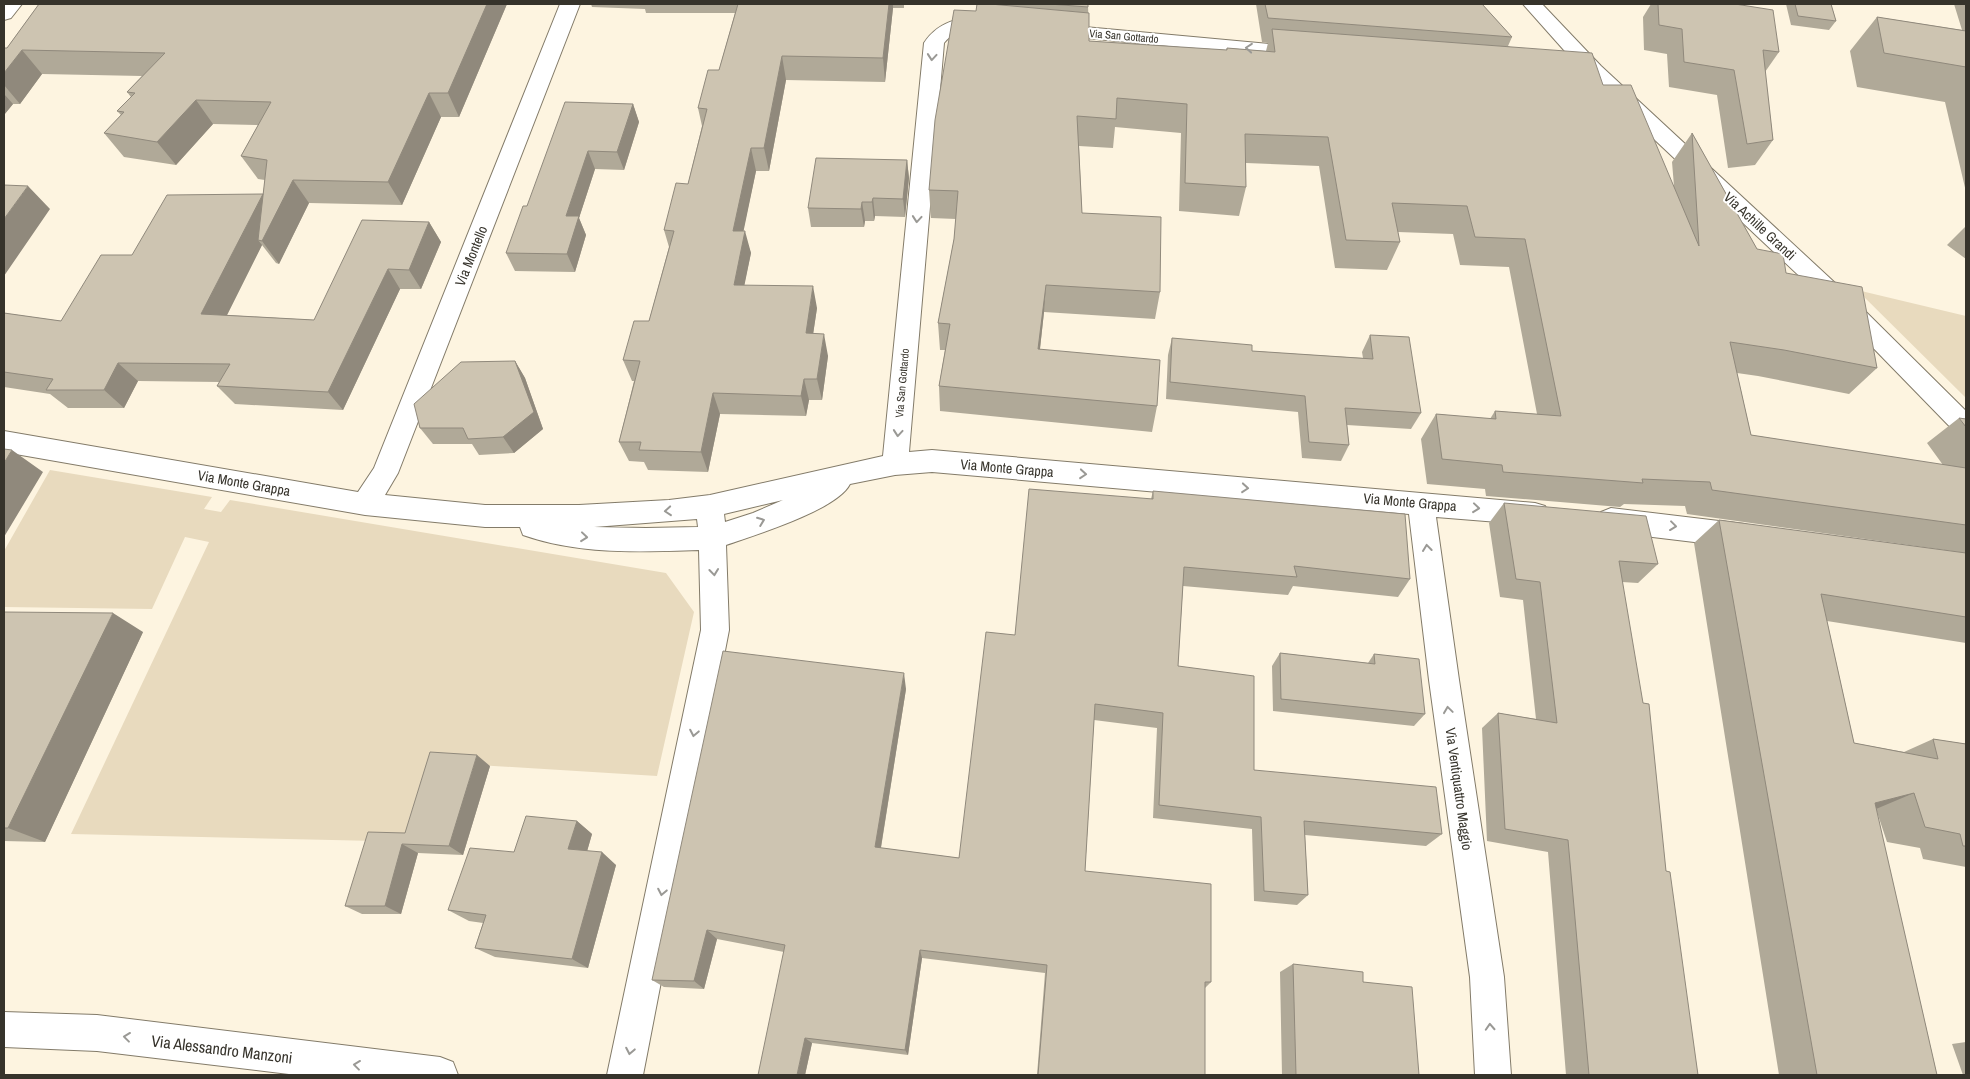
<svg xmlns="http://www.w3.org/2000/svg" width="1970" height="1079" font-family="'Archivo Narrow',sans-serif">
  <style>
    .green { fill: #e8dabe }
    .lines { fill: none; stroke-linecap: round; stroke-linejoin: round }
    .minor-casing { stroke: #837b69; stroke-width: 2 }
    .minor { fill: #fff; fill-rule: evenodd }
    .wall { fill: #b0a998 }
    .shaded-wall { fill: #90897c }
    .building { fill: #cdc4b1; stroke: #90897c }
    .oneway { stroke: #9a9995 }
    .labels { text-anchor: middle; stroke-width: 4; stroke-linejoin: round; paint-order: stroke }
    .far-street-label { font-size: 11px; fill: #36332b; stroke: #fff }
    .street-label { font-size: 14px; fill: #36332b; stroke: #fff }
    .near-street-label { font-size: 16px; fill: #36332b; stroke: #fff }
  </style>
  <rect width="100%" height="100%" fill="#fdf4e0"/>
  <path class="green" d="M1857 290 1966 316V398Z
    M50 470 212 497 204 509 221 512 230 500 666 573 694 612 657 776 445 763 421 842 71 834 209 542 185 537 152 609 4 607V551Z"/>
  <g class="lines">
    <defs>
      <path id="minor" d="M4 4H22L11 18 4 20Z
        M560 4H580L398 473 385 495 485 505H579L669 500 710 495 883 456 924 43C940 19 967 14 994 21L997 25 994 29C975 34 958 25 944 43L909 452 932 450 1535 503 1545 506 1549 514 1545 522 1535 525 1436 517 1459 680 1504 977 1511 1075H1475L1470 977 1429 680 1409 514 932 472 895 475 850 484C837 510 755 535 726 545L729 630 643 1075H607L701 630 699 550C640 552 580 555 523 535L520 527H485L365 515 4 452V431L358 492 374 468ZM783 500 753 513 725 522 724 514ZM697 519 698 527 646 528 594 527Z
        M1523 4H1542L1601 66 1861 307 1966 411V437L1957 434 1845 319 1587 76Z
        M1052 24 1303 47 1310 49 1313 53 1310 57 1303 59 1045 34 1042 30 1045 26Z
        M1611 508 1744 524 1754 528 1758 536 1754 544 1744 548 1611 532 1601 528 1597 520 1601 512Z
        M4 1012 97 1015 440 1057 453 1062 458 1075H297L97 1051 4 1047Z"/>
    </defs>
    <use href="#minor" class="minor-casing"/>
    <use href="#minor" class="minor"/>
  </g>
  <path class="wall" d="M39 4H507L459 117H441L402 205 309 203 279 264 276 263 262 245 227 315 314 320 429 222 441 242 421 289H400L343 410 235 404 217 386 220 382 138 381 124 408H68L50 394 4 387V313L61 321 132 255 263 194 265 180 258 179 241 156 258 125 213 124 176 165 124 157 104 133 121 115 117 111 131 97 127 92 142 76 42 74 20 104H13L4 115V48H7Z
    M591 4H904V8H893L885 82 786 80 769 171H756L743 231 751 253 744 285 817 308 813 334 828 356 822 400H809L806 416 720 414 708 472 648 470 644 462 629 461 619 442 634 381H632L623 360 649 321 669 247 664 230 688 184 702 126 698 108 719 70 735 13H646L645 9 592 7Z
    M977 4H1088L1089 41 1226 50 1227 48 1266 51 1268 43 1262 42 1256 4H1482L1512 37 1508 46 1603 85 1674 186 1672 162 1692 133 1757 249 1786 273 1877 368 1849 394 1758 376 1737 373 1751 435 1943 465 1927 443 1959 418 1966 419V553L1687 514 1685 506 1624 504 1620 507 1486 496 1485 489 1427 484 1421 439 1436 414 1490 419 1495 411 1537 414 1509 267 1460 265 1453 234 1398 232 1400 242 1387 270 1335 268 1319 166 1246 163V187L1239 216 1179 211 1181 133 1115 127 1113 148 1079 146 1082 213 1160 292 1155 319 1044 312 1040 349 1157 406 1152 432 940 411 939 386 945 350H940L938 323 954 239 956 219 931 218 929 190 976 11Z
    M1651 4H1735L1779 52 1765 72 1773 140 1755 165 1728 168 1717 95 1669 87 1667 54 1644 50 1643 17Z
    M1786 4H1831L1836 21 1829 30 1791 25Z
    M1954 4H1966V192L1945 102 1857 87 1850 51 1877 17 1962 30Z
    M633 104 639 122 624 170 595 169 579 218 586 235 575 272 515 271 506 253 527 206Z
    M907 160 909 178 905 217 875 216 874 221H865L864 227H811L808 208Z
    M1966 226V259L1947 245Z
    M1370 335 1421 413 1411 429 1347 425 1349 445 1341 461 1302 458 1298 412 1166 399 1168 355 1172 338 1252 351 1363 358 1362 352Z
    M515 361 525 378 543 429 514 453 479 455 472 444H433L420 428Z
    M1153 491 1410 579 1398 597 1293 586 1288 595 1183 586 1178 666 1254 770 1442 834 1426 846 1305 835 1308 895 1297 905 1254 901 1252 829 1153 818 1157 728 1094 720 1085 871 1211 982 1205 988V1075H1037L1045 973 922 958 908 1055 812 1043 805 1075 784 952 717 939 704 989 664 987 652 980 906 689 881 848 959 858 1015 635 1151 499Z
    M1504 503 1658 564 1638 583 1622 582 1666 871 1698 1075H1566L1548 852 1487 841 1482 728 1498 713 1536 719 1523 600 1500 597 1489 523Z
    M1719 520 1966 553V643L1827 621 1854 743 1904 752 1933 739 1966 744V867L1923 859 1920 848 1887 842 1876 809 1937 1075H1779L1694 543Z
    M4 612 143 632 45 842 4 841Z
    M1280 653 1368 663 1374 654 1425 714 1414 726 1273 711 1272 666Z
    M490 766 463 855 418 853 401 914H362L345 906 405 833Z
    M577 821 592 834 587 851 616 865 588 968 495 957 475 948 483 923 469 921 448 910 514 852Z
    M1293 964 1363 982 1419 1075H1282L1280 972Z
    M1966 1042V1075H1963L1952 1044Z"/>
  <path class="shaded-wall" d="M487 4H507L459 117 448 93Z
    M889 4H893V8L885 82 883 58Z
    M22 50 42 74 20 104 4 85V73Z
    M782 56 786 80 769 171 764 148Z
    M429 93 441 117 402 205 388 182Z
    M4 94 13 104 4 115Z
    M196 100 213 124 176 165 157 142Z
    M633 104 639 122 624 170 617 152Z
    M751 148 756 171 739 253 733 231Z
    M588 151 595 169 579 218 586 235 575 272 567 254 566 216Z
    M907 160 909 178 905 217 903 199Z
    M293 180 309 203 279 264 262 241 258 240 262 245 218 333 201 314 263 194Z
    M28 186 50 209 4 276V219Z
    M873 198 875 216 874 221 872 202Z
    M862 202 865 221 864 227 861 209Z
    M429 222 441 242 421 289 409 270Z
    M745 231 751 253 740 307 734 285Z
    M388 269 400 289 343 410 328 392Z
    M1046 285 1044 312 1037 375 1038 349Z
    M813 286 817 308 810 355 806 333Z
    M824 334 828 356 822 400 817 379Z
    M515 361 525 378 543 429 514 453 503 437Z
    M118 363 138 381 124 408 104 390Z
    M804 379 809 400 806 416 801 396Z
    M713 393 720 414 708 472 701 452Z
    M12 450 43 472 4 537V463Z
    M113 613 143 632 45 842 8 828Z
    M904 673 906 689 879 859 875 847Z
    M477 755 490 766 463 855 449 846Z
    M1914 793 1876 809 1875 803Z
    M577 821 592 834 584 862 568 849Z
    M402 844 418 853 401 914 385 906Z
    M602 852 616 865 588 968 572 959Z
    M707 930 717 939 704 989 694 981Z
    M920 950 922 958 908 1055 905 1050Z
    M805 1038 812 1043 805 1075H797Z"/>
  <path class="building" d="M39 4H487L448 93H429L388 182 293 180 262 241 258 240 267 160 241 156 271 102 196 100 157 142 104 133 124 112 117 111 135 93 127 92 165 53 22 50 4 73V48H7Z
    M738 4H889L883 58 782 56 764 148H751L733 231H745L734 285 813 286 806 333 824 334 817 379H804L801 396 713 393 701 452 639 450 641 442H619L640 361 623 360 634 321H649L674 231 664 230 676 183 688 184 707 109 698 108 708 70H719Z
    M977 4H990L1089 13V41L1227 50V48L1275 52 1272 29 1592 53 1603 85H1631L1699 246 1692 133 1757 249 1783 254 1786 273 1862 287 1877 368 1784 350 1730 342 1751 435 1966 468V525L1712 490 1710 482 1642 479 1643 483 1503 472 1502 465 1442 459 1436 414 1496 419 1495 411 1561 416 1525 239 1475 237 1467 206 1392 203 1400 242 1346 240 1328 137 1245 134 1246 187 1185 183 1187 104 1117 98 1116 119 1077 116 1082 213 1161 217 1160 292 1046 285 1038 349 1160 360 1157 406 939 386 950 324 938 323 954 239 958 191 929 190 935 120 954 10 976 11Z
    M1049 4H1088V7Z
    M1265 4H1482L1512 37 1268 18Z
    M1658 4H1735L1773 10 1779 52 1763 50 1773 140 1747 144 1734 70 1684 62 1682 29 1659 25Z
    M1795 4H1831L1836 21 1798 16Z
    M1877 17 1966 31V67L1884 53Z
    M565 102 633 104 617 152 588 151 566 216H579L567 254 506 253 523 206H527Z
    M816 158 907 160 903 199 873 198 872 202H862L861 209 808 208Z
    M4 185 28 186 4 219Z
    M263 194 201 314 314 320 362 220 429 222 409 270 388 269 328 392 217 386 230 364 118 363 104 390H46L53 379 4 372V313L61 321 101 255H132L167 195Z
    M1370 335 1409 337 1421 413 1345 408 1349 445 1309 442 1305 396 1170 382 1172 338 1252 345V351L1373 359Z
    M515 361 534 412 503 437 468 439 463 428H420L414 404 461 362Z
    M1959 418 1966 419V427Z
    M4 449 12 450 4 463Z
    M1029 489 1153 499V491L1405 514 1410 579 1294 566 1297 577 1184 567 1178 666 1254 676V770L1436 787 1442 834 1304 821 1308 895 1264 891 1261 817 1159 805 1163 713 1095 704 1085 871 1211 884V982H1205V1075H1038L1047 965 920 950 905 1050 805 1038 797 1075H758L785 945 707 930 694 981 652 980 723 651 904 673 875 847 959 858 986 632 1015 635Z
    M1504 503 1646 516 1658 564 1619 561 1643 703 1649 704 1666 871 1670 872 1698 1075H1589L1568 840 1505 829 1498 713 1557 723 1540 582 1516 579Z
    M1719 520 1966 553V617L1821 594 1854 743 1938 759 1933 739 1966 744V846H1963L1960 834 1925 827 1914 793 1875 803 1937 1075H1817Z
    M4 612 113 613 8 828H4Z
    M1280 653 1375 664 1374 654 1419 659 1425 714 1281 699Z
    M430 752 477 755 449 846 402 844 385 906H345L368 832 405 833Z
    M526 816 577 821 568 849 602 852 572 959 475 948 486 915 448 910 470 848 514 852Z
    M1293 964 1363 972V982L1412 987 1419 1075H1296Z"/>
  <defs><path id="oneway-chevron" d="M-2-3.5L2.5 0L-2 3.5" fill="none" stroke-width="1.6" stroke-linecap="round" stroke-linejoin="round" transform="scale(1.25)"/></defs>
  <g class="oneway">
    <use href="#oneway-chevron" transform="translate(1249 48) rotate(-175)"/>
    <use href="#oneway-chevron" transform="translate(932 57) rotate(95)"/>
    <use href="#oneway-chevron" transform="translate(917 219) rotate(95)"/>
    <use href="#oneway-chevron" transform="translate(898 433) rotate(95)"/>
    <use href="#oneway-chevron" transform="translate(1083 474) rotate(5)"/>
    <use href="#oneway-chevron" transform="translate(1245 488) rotate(5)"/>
    <use href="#oneway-chevron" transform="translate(1476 508) rotate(6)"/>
    <use href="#oneway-chevron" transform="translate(668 511) rotate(175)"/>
    <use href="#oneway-chevron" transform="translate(761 521) rotate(-21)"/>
    <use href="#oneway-chevron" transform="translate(1673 526) rotate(7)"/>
    <use href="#oneway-chevron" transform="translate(584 537) rotate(6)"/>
    <use href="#oneway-chevron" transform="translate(1427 548) rotate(-97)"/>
    <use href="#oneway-chevron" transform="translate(714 572) rotate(84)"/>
    <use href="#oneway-chevron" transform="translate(1448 710) rotate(-98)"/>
    <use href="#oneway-chevron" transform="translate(694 733) rotate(101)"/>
    <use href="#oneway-chevron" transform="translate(662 892) rotate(101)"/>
    <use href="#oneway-chevron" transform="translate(1490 1027) rotate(-93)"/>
    <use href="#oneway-chevron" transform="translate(127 1037) rotate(-173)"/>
    <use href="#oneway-chevron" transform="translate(630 1051) rotate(101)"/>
    <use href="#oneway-chevron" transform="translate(357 1065) rotate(-173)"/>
  </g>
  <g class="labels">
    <g class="far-street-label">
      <text transform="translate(1124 36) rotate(5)" y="4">Via San Gottardo</text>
      <text transform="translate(902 383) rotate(-85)" y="4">Via San Gottardo</text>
    </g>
    <g class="street-label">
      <text transform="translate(1760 226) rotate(43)" y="5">Via Achille Grandi</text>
      <text transform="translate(471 256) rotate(-68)" y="5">Via Montello</text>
      <text transform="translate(1007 468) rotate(5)" y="5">Via Monte Grappa</text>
      <text transform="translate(244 483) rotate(10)" y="5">Via Monte Grappa</text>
      <text transform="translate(1410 502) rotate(5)" y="5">Via Monte Grappa</text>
      <text transform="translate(1459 789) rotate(82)" y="5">Via Ventiquattro Maggio</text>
    </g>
    <g class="near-street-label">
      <text transform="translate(222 1049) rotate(7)" y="6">Via Alessandro Manzoni</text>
    </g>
  </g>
  <rect width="1970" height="1079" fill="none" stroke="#36332b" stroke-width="10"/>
</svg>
